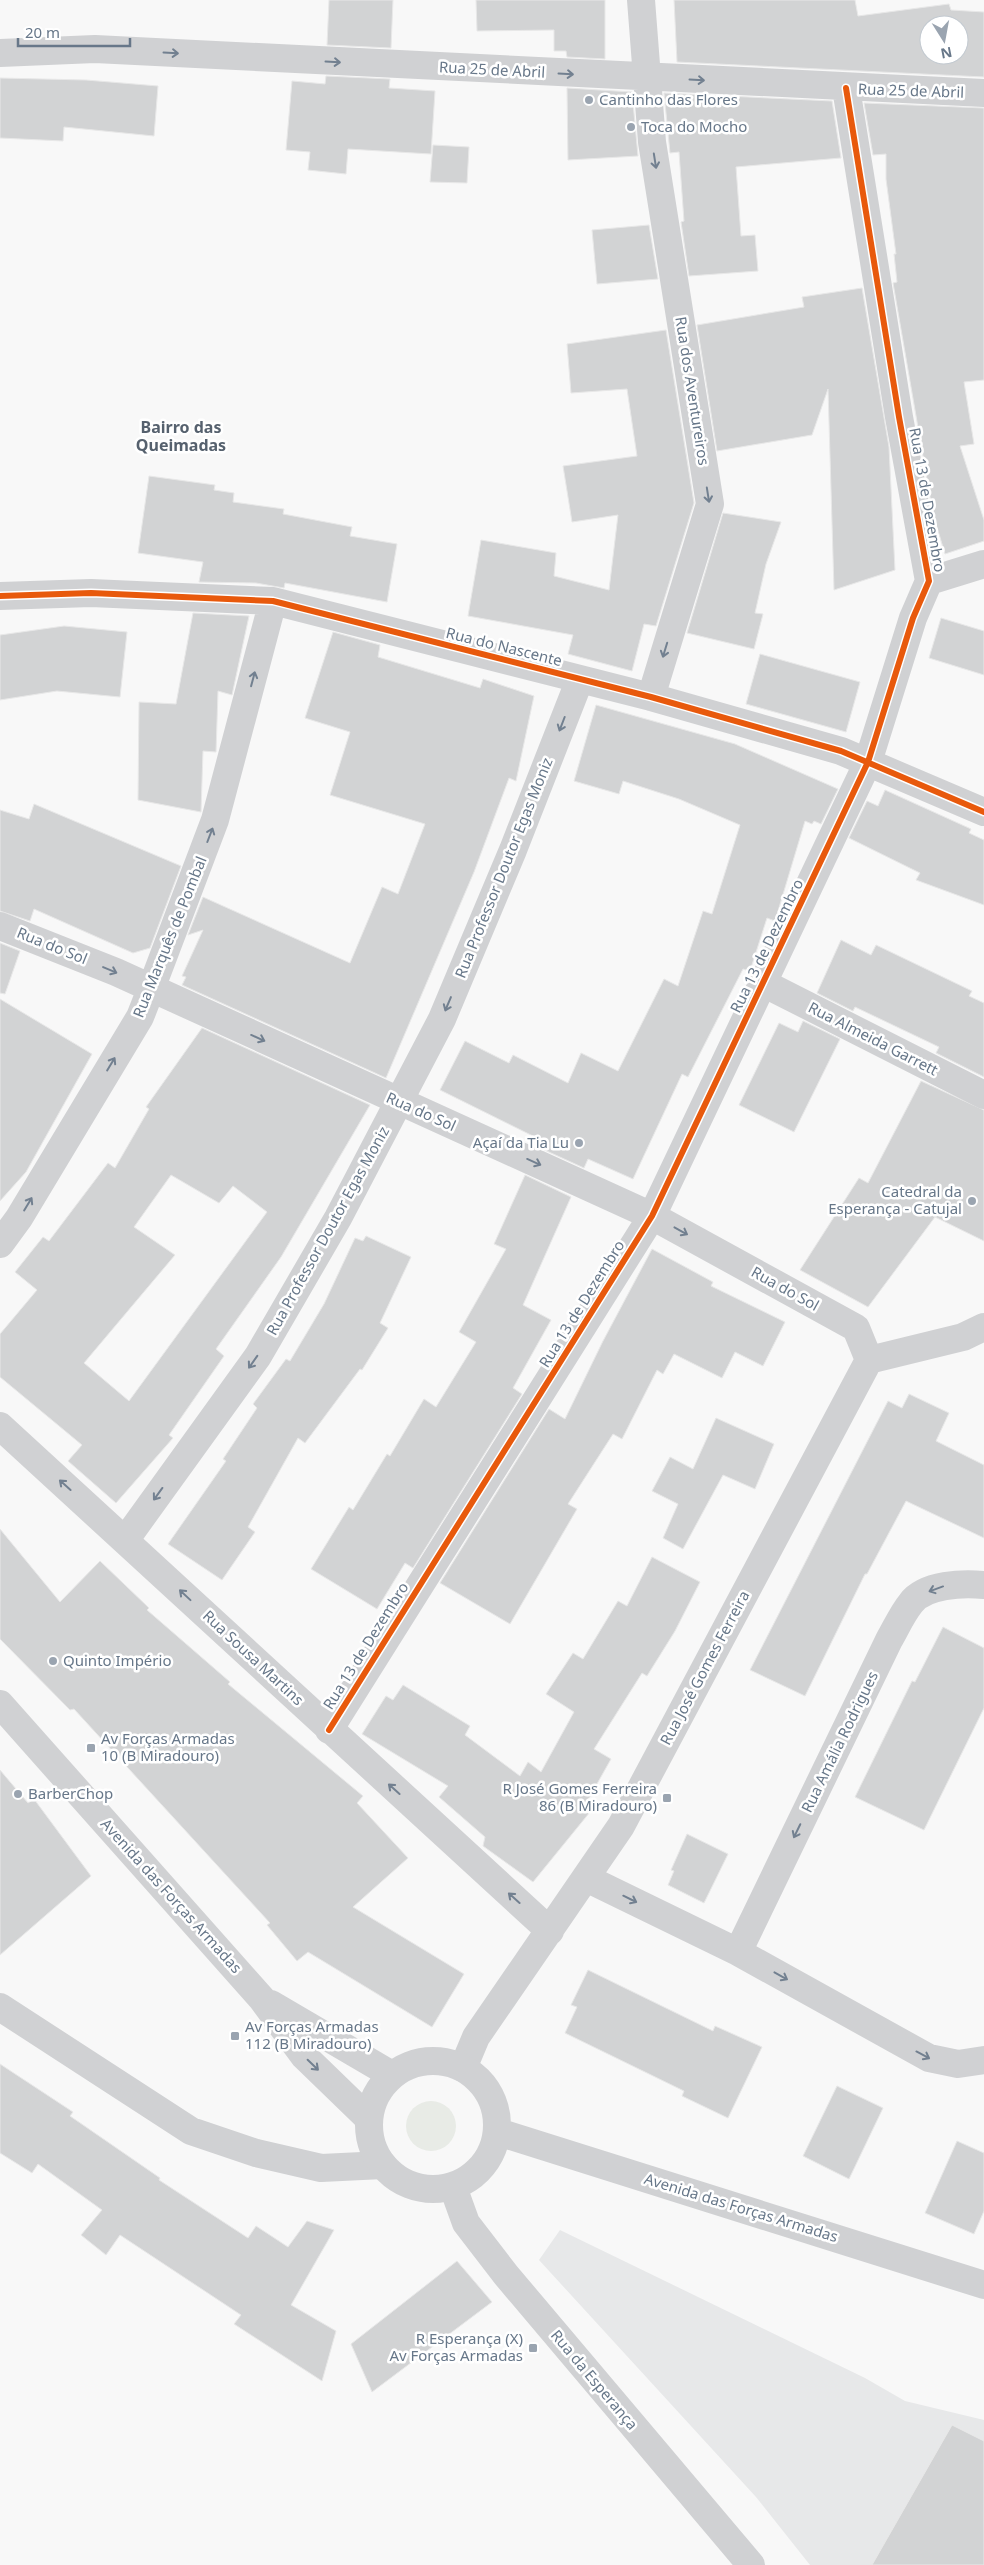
<svg xmlns="http://www.w3.org/2000/svg" width="984" height="2565" font-family="'Noto Sans',sans-serif">
  <style>
    .built { fill: #e7e8e9 }
    .green { fill: #e8ebe6 }
    .building { fill: #d2d3d4; stroke: #e8e8e8; fill-rule: evenodd }
    .lines { fill: none; stroke-linecap: round; stroke-linejoin: round }
    .minor { stroke: #d0d1d3; stroke-width: 28 }
    .tertiary { stroke: #d0d1d3; stroke-width: 28 }
    .cycleway-casing { stroke: #fff; stroke-width: 9 }
    .cycleway { stroke: #e8590c; stroke-width: 6 }
    .oneway { stroke: #728090 }
    .poi-dot { fill: #9aa4b0; stroke: #fff; stroke-width: 2 }
    .labels { text-anchor: middle; stroke-width: 5; stroke-linejoin: round; paint-order: stroke }
    .street-label { font-size: 15px; fill: #677789; stroke: #fff }
    .poi-label { font-size: 15px; fill: #677789; stroke: #fff; text-anchor: start }
    .neighbourhood-label { font-size: 16px; font-weight: bold; fill: #56616e; stroke: #fff }
  </style>
  <rect width="100%" height="100%" fill="#f8f8f8"/>
  <path class="built" d="M560 2230 865 2378 905 2401 984 2420V2565H810L756 2497 539 2260Z"/>
  <path class="green" d="M406 2126a25 25 0 1 1 50 0a25 25 0 1 1-50 0Z"/>
  <path class="building" d="M329 0H393L391 48 327 45Z
    M476 0H605V59L567 57 566 51H554V30L477 31Z
    M674 0H855L858 16 949 4 951 10 984 12V77L677 62ZM929 25H959V55H929Z
    M326 76 390 79 389 88 435 91 431 154 348 149 346 174 308 170 310 152 286 150 292 81 325 84Z
    M0 78 86 80 158 86 154 136 64 127 63 141 0 138Z
    M567 88 632 92 638 156 568 160Z
    M664 93 832 101 841 158 736 167 741 236 755 235 758 271 689 276 681 222 684 221 679 152 670 153Z
    M864 103 984 108V380L964 382 974 444 960 446 984 520V541L945 554 933 514 893 283 897 282 894 254H896L886 179V154L873 155Z
    M433 145 469 147 467 183 430 182Z
    M649 225 658 279 597 284 592 230Z
    M862 288 889 447 895 570 834 590 828 389 812 435 717 451 697 325 804 307 802 297Z
    M666 330 694 503 656 626 644 624 632 671 568 654 573 635 468 616 481 540 556 553 554 576 609 590 618 515 572 522 563 466 637 456 627 389 571 393 567 344Z
    M149 476 215 485 214 490 234 493 233 502 284 509 283 514 352 527 350 536 397 544 387 602 285 583 284 588 256 583 199 582 203 562 138 553Z
    M723 513 781 522 766 564 755 613 763 614 754 649 687 633Z
    M193 613 249 616 232 695 218 691 216 752 203 751 201 812 138 800 139 702 176 704Z
    M941 618 984 631V675L929 658Z
    M64 626 127 632 120 697 57 691 0 700V635Z
    M333 632 380 645 378 657 480 688 483 679 534 696 516 781 509 778 474 872 386 1078 182 985 186 977 182 976 203 930 188 935 203 897 350 963 382 887 398 894 425 824 330 795 350 732 305 718Z
    M760 654 860 682 846 732 746 704Z
    M596 705 735 744 838 789 821 824 814 821 812 824 805 821 775 921 767 918 750 971 743 969 688 1077 682 1074 633 1179 588 1159 584 1168 538 1147 541 1140 440 1090 465 1041 509 1063 513 1055 568 1083 581 1053 618 1071 664 979 678 986 703 911 712 914 740 825 679 799 623 781 619 794 574 781Z
    M885 790 971 829 969 833 984 840V905L916 880 920 873 849 838 867 801 878 806Z
    M34 804 181 866 150 948 133 953 34 909 30 921 0 911V810L29 819Z
    M841 940 871 955 876 945 972 991 969 996 984 1003V1077L936 1053 939 1047 855 1007 853 1011 817 993Z
    M0 943 20 951 5 994 0 993Z
    M0 999 92 1054 26 1172 0 1201Z
    M803 1021 840 1039 794 1132 739 1105 779 1023 798 1032Z
    M202 1028 370 1105 281 1257 216 1349 224 1356 169 1435 173 1438 116 1503 68 1461 82 1445 0 1377V1334L37 1290 15 1272 43 1237 49 1241 108 1163 115 1168 149 1109 146 1107ZM171 1175 219 1203 233 1186 267 1212 129 1401 84 1363 175 1255 134 1227Z
    M921 1081 984 1110V1241L935 1217 868 1307 800 1270 859 1178 868 1183Z
    M525 1175 571 1197 523 1305 551 1320 513 1388 522 1394 413 1568 405 1563 377 1609 311 1569 349 1507 353 1510 387 1454 390 1456 424 1399 436 1407 476 1342 459 1332 506 1249 494 1244Z
    M366 1236 411 1257 380 1323 388 1328 362 1370 360 1369 305 1443 298 1438 248 1527 255 1532 222 1580 168 1544 226 1461 223 1459 257 1408 253 1404 286 1359 290 1361 324 1304 355 1238 363 1241Z
    M652 1249 713 1282 711 1286 785 1322 763 1366 735 1352 722 1378 674 1354 663 1374 657 1370 622 1439 613 1434 568 1504 577 1509 510 1624 440 1583 549 1409 565 1419 603 1341Z
    M909 1394 949 1413 936 1441 984 1465V1538L906 1501 867 1574H865L805 1696 750 1670 888 1401 902 1408Z
    M716 1418 774 1444 755 1489 723 1475 683 1549 663 1538 678 1504 652 1491 670 1457 693 1469Z
    M0 1529 60 1602 100 1561 149 1608 147 1610 230 1682 228 1684 363 1796 357 1803 408 1858 353 1907 464 1974 432 2027 308 1952 297 1961 267 1925 270 1923 74 1709 70 1710 0 1639Z
    M652 1557 700 1582 675 1631 647 1676 642 1673 594 1749 611 1759 584 1807 590 1812 533 1882 483 1846 485 1837 439 1797 448 1786 362 1734 386 1696 393 1700 403 1685 470 1726 465 1735 520 1776 528 1762 541 1772 574 1712 546 1694 573 1653 583 1659 618 1601 627 1606Z
    M943 1627 984 1648V1708L924 1830 855 1797 912 1681 915 1682Z
    M0 1770 28 1803 34 1799 91 1876 0 1955Z
    M687 1834 728 1854 704 1903 668 1885 674 1871 671 1870Z
    M588 1970 713 2031 715 2026 762 2047 728 2118 682 2096 684 2091 565 2033 577 2007 571 2005Z
    M0 2064 73 2112 70 2116 160 2178 159 2180 248 2238 256 2226 288 2247 307 2221 334 2230 291 2305 336 2331 322 2381 234 2324 241 2315 120 2235 106 2255 81 2235 102 2210 38 2164 32 2173 0 2153Z
    M837 2086 883 2108 849 2179 803 2156Z
    M957 2141 984 2153V2211L974 2234 925 2213Z
    M457 2261 492 2302 372 2392 351 2344Z
    M952 2425 984 2441V2565H872Z"/>
  <g class="lines">
    <path class="minor" d="M641 0 652 142 710 504 651 697
      M0 53 95 49 984 93
      M929 581 984 564
      M0 596 91 593 273 601 651 697 841 751 984 812
      M0 926 116 972 652 1216 856 1328 869 1360
      M763 983 984 1095
      M0 1244 19 1218 140 1017 151 989 215 820 273 601
      M0 1426 550 1931
      M126 1539 258 1356 338 1218 442 1019 513 850 580 679
      M329 1730 652 1216 868 762 913 618 929 581 899 417 846 88
      M586 1878 738 1952 929 2058 958 2064 984 2060
      M738 1952 889 1640C896 1628 902 1614 911 1603 925 1584 963 1583 984 1585
      M0 2007 191 2131 256 2153 321 2168 383 2165
      M463 2068 476 2037 621 1826 869 1360 963 1337 984 1327"/>
    <path class="tertiary" d="M0 1704 262 1999 304 2056 368 2118
      M271 2004 392 2075
      M369 2125a64 64 0 1 1 128 0a64 64 0 1 1-128 0Z
      M498 2132 984 2285
      M453 2187 466 2223 506 2275 751 2565"/>
    <defs>
      <path id="cycleway" d="M0 596 91 593 273 601 651 697 841 751 984 812
        M329 1730 652 1216 868 762 913 618 929 581 899 417 846 88"/>
    </defs>
    <use href="#cycleway" class="cycleway-casing"/>
    <use href="#cycleway" class="cycleway"/>
  </g>
  <defs><path id="oneway-shaft" d="M-6 0H5M1.5-3L5.5 0L1.5 3" fill="none" stroke-width="1.6" stroke-linecap="round" stroke-linejoin="round" transform="scale(1.25)"/></defs>
  <g class="oneway">
    <use href="#oneway-shaft" transform="translate(171 53) rotate(3)"/>
    <use href="#oneway-shaft" transform="translate(333 62) rotate(3)"/>
    <use href="#oneway-shaft" transform="translate(566 74) rotate(3)"/>
    <use href="#oneway-shaft" transform="translate(697 80) rotate(3)"/>
    <use href="#oneway-shaft" transform="translate(655 161) rotate(81)"/>
    <use href="#oneway-shaft" transform="translate(708 495) rotate(81)"/>
    <use href="#oneway-shaft" transform="translate(665 650) rotate(107)"/>
    <use href="#oneway-shaft" transform="translate(253 679) rotate(-75)"/>
    <use href="#oneway-shaft" transform="translate(562 724) rotate(111)"/>
    <use href="#oneway-shaft" transform="translate(210 835) rotate(-69)"/>
    <use href="#oneway-shaft" transform="translate(110 970) rotate(23)"/>
    <use href="#oneway-shaft" transform="translate(448 1004) rotate(113)"/>
    <use href="#oneway-shaft" transform="translate(258 1038) rotate(24)"/>
    <use href="#oneway-shaft" transform="translate(111 1064) rotate(-59)"/>
    <use href="#oneway-shaft" transform="translate(534 1162) rotate(24)"/>
    <use href="#oneway-shaft" transform="translate(28 1204) rotate(-59)"/>
    <use href="#oneway-shaft" transform="translate(681 1231) rotate(29)"/>
    <use href="#oneway-shaft" transform="translate(253 1362) rotate(125)"/>
    <use href="#oneway-shaft" transform="translate(65 1485) rotate(-138)"/>
    <use href="#oneway-shaft" transform="translate(158 1494) rotate(126)"/>
    <use href="#oneway-shaft" transform="translate(936 1589) rotate(160)"/>
    <use href="#oneway-shaft" transform="translate(185 1595) rotate(-137)"/>
    <use href="#oneway-shaft" transform="translate(394 1789) rotate(-138)"/>
    <use href="#oneway-shaft" transform="translate(797 1831) rotate(116)"/>
    <use href="#oneway-shaft" transform="translate(514 1898) rotate(-138)"/>
    <use href="#oneway-shaft" transform="translate(630 1899) rotate(26)"/>
    <use href="#oneway-shaft" transform="translate(781 1976) rotate(29)"/>
    <use href="#oneway-shaft" transform="translate(923 2055) rotate(28)"/>
    <use href="#oneway-shaft" transform="translate(313 2065) rotate(44)"/>
  </g>
  <g class="poi-dot">
    <circle cx="589" cy="100" r="5"/>
    <circle cx="631" cy="127" r="5"/>
    <circle cx="579" cy="1143" r="5"/>
    <circle cx="972" cy="1201" r="5"/>
    <circle cx="53" cy="1661" r="5"/>
    <rect x="86" y="1743" width="10" height="10" rx="2.5"/>
    <circle cx="18" cy="1794" r="5"/>
    <rect x="662" y="1793" width="10" height="10" rx="2.5"/>
    <rect x="230" y="2031" width="10" height="10" rx="2.5"/>
    <rect x="528" y="2343" width="10" height="10" rx="2.5"/>
  </g>
  <g class="labels">
    <g class="street-label">
      <text transform="translate(492 70) rotate(3)" y="5">Rua 25 de Abril</text>
      <text transform="translate(911 91) rotate(2)" y="5">Rua 25 de Abril</text>
      <text transform="translate(692 391) rotate(81)" y="5">Rua dos Aventureiros</text>
      <text transform="translate(927 500) rotate(80)" y="5">Rua 13 de Dezembro</text>
      <text transform="translate(504 647) rotate(14)" y="5">Rua do Nascente</text>
      <text transform="translate(504 868) rotate(-68)" y="5">Rua Professor Doutor Egas Moniz</text>
      <text transform="translate(170 937) rotate(-68)" y="5">Rua Marquês de Pombal</text>
      <text transform="translate(52 946) rotate(22)" y="5">Rua do Sol</text>
      <text transform="translate(767 946) rotate(-64)" y="5">Rua 13 de Dezembro</text>
      <text transform="translate(873 1039) rotate(27)" y="5">Rua Almeida Garrett</text>
      <text transform="translate(421 1112) rotate(24)" y="5">Rua do Sol</text>
      <text transform="translate(328 1231) rotate(-61)" y="5">Rua Professor Doutor Egas Moniz</text>
      <text transform="translate(785 1289) rotate(29)" y="5">Rua do Sol</text>
      <text transform="translate(582 1304) rotate(-58)" y="5">Rua 13 de Dezembro</text>
      <text transform="translate(366 1646) rotate(-58)" y="5">Rua 13 de Dezembro</text>
      <text transform="translate(253 1658) rotate(43)" y="5">Rua Sousa Martins</text>
      <text transform="translate(705 1668) rotate(-62)" y="5">Rua José Gomes Ferreira</text>
      <text transform="translate(840 1742) rotate(-64)" y="5">Rua Amália Rodrigues</text>
      <text transform="translate(171 1896) rotate(48)" y="5">Avenida das Forças Armadas</text>
      <text transform="translate(741 2208) rotate(17)" y="5">Avenida das Forças Armadas</text>
      <text transform="translate(594 2380) rotate(50)" y="5">Rua da Esperança</text>
    </g>
    <g class="poi-label">
      <text x="599" y="105">Cantinho das Flores</text>
      <text x="641" y="132">Toca do Mocho</text>
      <text x="569" y="1148" text-anchor="end">Açaí da Tia Lu</text>
      <text x="962" y="1197" text-anchor="end">Catedral da<tspan x="962" dy="17">Esperança - Catujal</tspan></text>
      <text x="63" y="1666">Quinto Império</text>
      <text x="101" y="1744">Av Forças Armadas<tspan x="101" dy="17">10 (B Miradouro)</tspan></text>
      <text x="657" y="1794" text-anchor="end">R José Gomes Ferreira<tspan x="657" dy="17">86 (B Miradouro)</tspan></text>
      <text x="28" y="1799">BarberChop</text>
      <text x="245" y="2032">Av Forças Armadas<tspan x="245" dy="17">112 (B Miradouro)</tspan></text>
      <text x="523" y="2344" text-anchor="end">R Esperança (X)<tspan x="523" dy="17">Av Forças Armadas</tspan></text>
    </g>
    <g class="neighbourhood-label">
      <text x="181" y="433">Bairro das<tspan x="181" dy="18">Queimadas</tspan></text>
    </g>
  </g>
  <g transform="translate(944 40) rotate(169)"><circle r="24" fill="#ffffff" stroke="#c2c9d0"/>
  <path d="M0-4L9 19L0 12L-9 19Z" fill="#9aa4b0"/>
  <text y="-8" font-size="14" font-weight="bold" text-anchor="middle" fill="#677789">N</text>
  </g>
  <path d="M18 38v8h112v-8" fill="none" stroke="#677789" stroke-width="2.5"/>
  <text x="25" y="38" font-size="15" fill="#677789" stroke="#ffffff" stroke-width="4" paint-order="stroke">20 m</text>
</svg>
